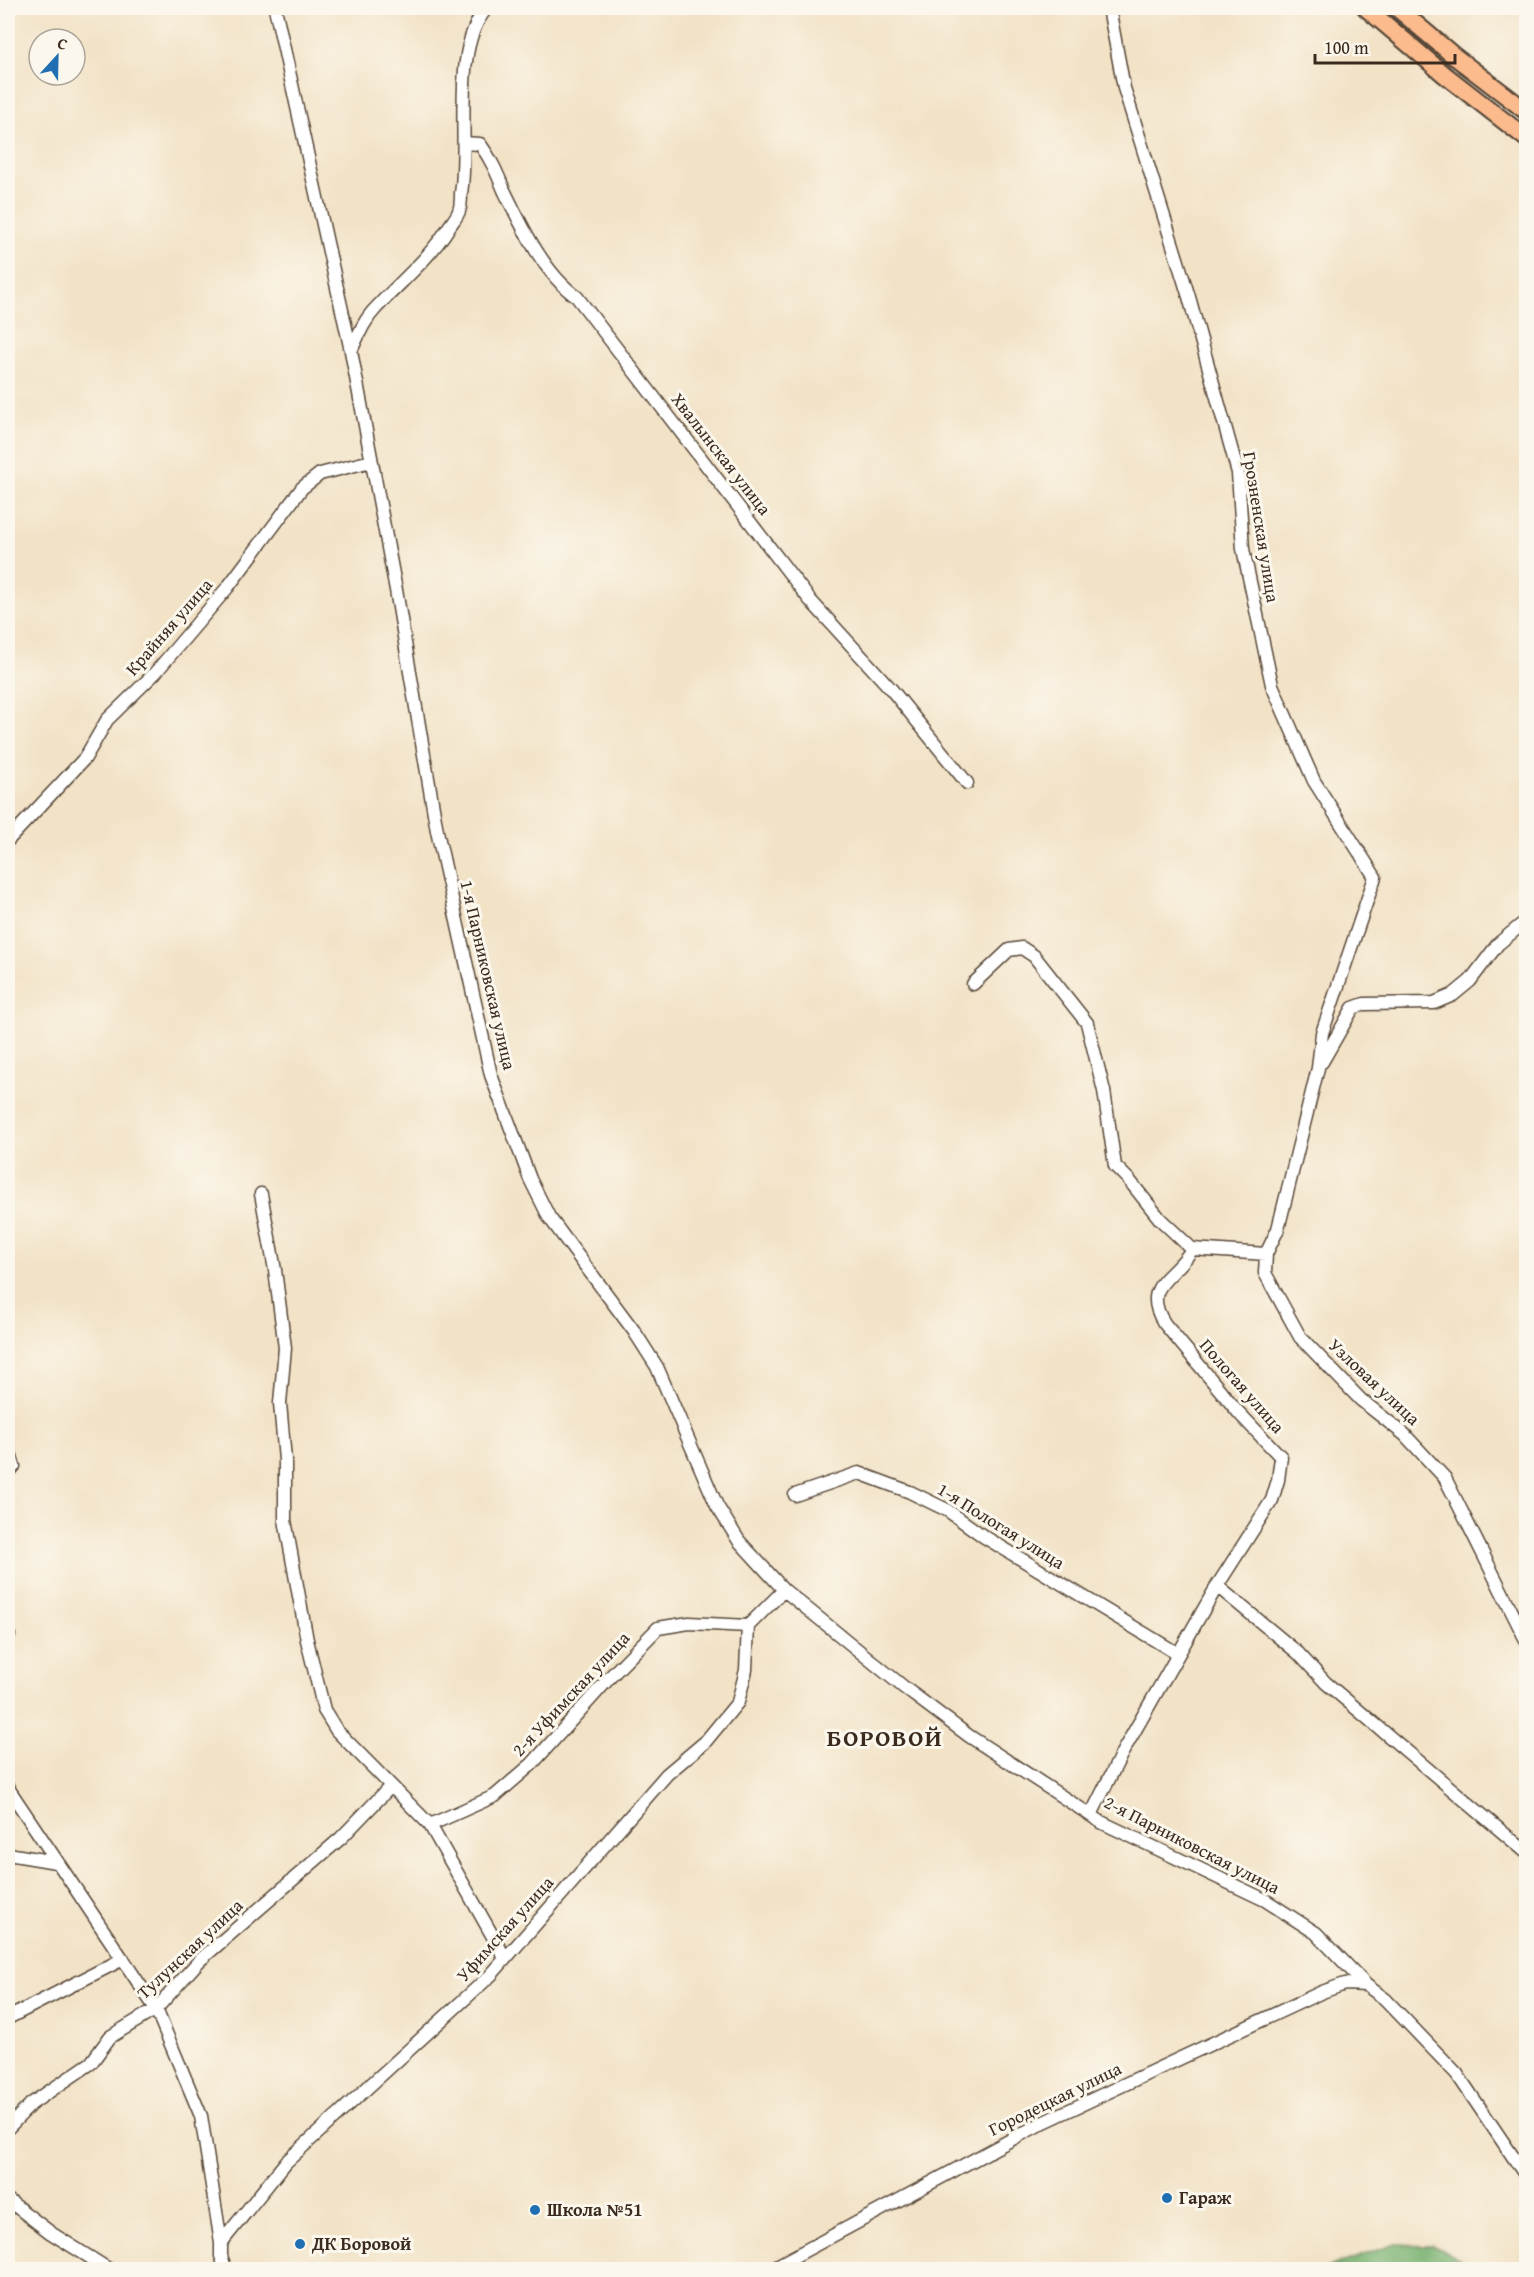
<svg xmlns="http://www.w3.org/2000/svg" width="1534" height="2277" font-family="'Gentium Book Plus',serif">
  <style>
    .forest { fill: #7ab372; stroke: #5a6e48; stroke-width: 1.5 }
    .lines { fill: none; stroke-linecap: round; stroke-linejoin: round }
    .minor-casing { stroke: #564637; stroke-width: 15 }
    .highway-casing { stroke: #564637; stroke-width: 20 }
    .minor { stroke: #fff; stroke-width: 12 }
    .highway { stroke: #fbbb8d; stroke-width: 16 }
    .poi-dot { fill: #1f6fb2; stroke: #fbf7ec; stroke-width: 2 }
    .labels { text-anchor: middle; stroke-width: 6; stroke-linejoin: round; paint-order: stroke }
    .street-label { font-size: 18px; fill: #3b2a1e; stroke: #fbf7ec }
    .poi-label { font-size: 18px; font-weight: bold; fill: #3b2a1e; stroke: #fbf7ec; text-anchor: start }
    .district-label { font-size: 24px; font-weight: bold; letter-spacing: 1.5px; fill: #3b2a1e; stroke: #fbf7ec }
  </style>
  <rect width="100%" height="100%" fill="#fbf7ec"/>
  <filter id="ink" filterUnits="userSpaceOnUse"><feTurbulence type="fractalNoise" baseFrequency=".0167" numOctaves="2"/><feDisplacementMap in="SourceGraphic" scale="12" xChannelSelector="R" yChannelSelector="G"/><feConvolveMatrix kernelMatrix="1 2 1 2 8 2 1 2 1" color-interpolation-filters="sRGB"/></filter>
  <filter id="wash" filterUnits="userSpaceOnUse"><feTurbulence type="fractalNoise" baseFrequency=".008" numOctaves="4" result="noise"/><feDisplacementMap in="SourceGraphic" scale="24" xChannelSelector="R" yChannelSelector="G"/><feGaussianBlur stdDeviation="1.35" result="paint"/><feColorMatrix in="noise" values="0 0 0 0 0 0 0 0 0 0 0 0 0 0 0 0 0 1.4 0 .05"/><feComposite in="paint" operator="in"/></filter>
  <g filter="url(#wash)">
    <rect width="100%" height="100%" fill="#f2e2c6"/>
    <path class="forest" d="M1394 2244 1433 2245 1480 2269H1325Z"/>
  </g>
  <g filter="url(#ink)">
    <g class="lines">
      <defs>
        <path id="minor" d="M275 8 351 351 396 590 437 831 491 1075 530 1179 549 1217 634 1331 657 1367 717 1506 739 1541 784 1590 906 1689 969 1736 1101 1822 1265 1900 1316 1933 1366 1985 1385 1999 1457 2074 1526 2176
          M1109 8 1124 88 1189 297 1238 473 1243 549 1272 685 1314 781 1375 877 1322 1033 1318 1068 1278 1229 1266 1254 1265 1273 1300 1337 1361 1400 1404 1434 1445 1478 1526 1640
          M464 143 480 144C491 159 497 173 504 190 521 225 544 274 577 297L810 600 891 689 967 783
          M351 351C358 336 364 320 376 308 401 281 429 259 449 227 452 222 457 217 459 211 461 206 461 199 461 193 470 141 450 48 487 8
          M8 840 85 758 107 720 155 673 228 587 302 488 320 474 371 461
          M973 984 1009 950 1022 948 1034 956 1087 1023 1104 1091 1115 1166 1129 1180 1160 1219 1192 1249
          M1322 1062 1353 1008 1364 1004 1434 1003 1453 995 1470 981 1498 944 1526 921
          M261 1194 275 1270 285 1348 280 1403 285 1460V1520L307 1640 324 1710 337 1731 430 1825 505 1958
          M1192 1249 1266 1254
          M8 1447 14 1466 8 1473
          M795 1495 859 1473 910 1492 947 1510 983 1536 1178 1654
          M1217 1586 1298 1653 1326 1683 1526 1852
          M8 1636 9 1635
          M8 1788 156 2009 201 2116 221 2243
          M1091 1815 1122 1753 1217 1586 1272 1500 1278 1480 1281 1457 1239 1413 1164 1323C1140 1284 1175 1279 1192 1249
          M430 1825 495 1796 532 1764 612 1675 658 1628 689 1623 748 1626
          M8 1854 56 1862
          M8 2018 123 1959
          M8 2128 31 2104 91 2063 110 2037 156 2009 199 1961 341 1838 391 1786
          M8 2200 51 2233 110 2270
          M226 2270 221 2256V2243L286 2162 491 1975 667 1774 705 1742 738 1702 746 1670 748 1626 784 1590
          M769 2270 1044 2122 1322 1992 1345 1984 1366 1985"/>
        <path id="highway" d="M1366 8 1445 75 1526 138
          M1397 8 1454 56 1526 111"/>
      </defs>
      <use href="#minor" class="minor-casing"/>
      <use href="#highway" class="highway-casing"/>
      <use href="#minor" class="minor"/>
      <use href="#highway" class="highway"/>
    </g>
  </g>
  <g class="poi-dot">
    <circle cx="1167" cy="2198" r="6"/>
    <circle cx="535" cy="2210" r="6"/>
    <circle cx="300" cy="2244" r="6"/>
  </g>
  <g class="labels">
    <g class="street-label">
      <text transform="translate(721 454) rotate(52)" y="6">Хвалынская улица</text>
      <text transform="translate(1261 527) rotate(81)" y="6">Грозненская улица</text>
      <text transform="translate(169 627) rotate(-49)" y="6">Крайняя улица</text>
      <text transform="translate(488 975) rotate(77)" y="6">1-я Парниковская улица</text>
      <text transform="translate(1374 1382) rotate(43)" y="6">Узловая улица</text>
      <text transform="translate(1242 1386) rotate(49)" y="6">Пологая улица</text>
      <text transform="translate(1001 1526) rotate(32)" y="6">1-я Пологая улица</text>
      <text transform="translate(571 1694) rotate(-47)" y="6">2-я Уфимская улица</text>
      <text transform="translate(1192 1845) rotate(27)" y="6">2-я Парниковская улица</text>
      <text transform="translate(505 1929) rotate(-48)" y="6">Уфимская улица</text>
      <text transform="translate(190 1949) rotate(-43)" y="6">Тулунская улица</text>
      <text transform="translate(1055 2099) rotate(-26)" y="6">Городецкая улица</text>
    </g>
    <g class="poi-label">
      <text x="1179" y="2204">Гараж</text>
      <text x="547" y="2216">Школа №51</text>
      <text x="312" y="2250">ДК Боровой</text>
    </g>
    <g class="district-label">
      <text x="885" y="1746">БОРОВОЙ</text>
    </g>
  </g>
  <rect width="1534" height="2277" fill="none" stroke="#fbf7ec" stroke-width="30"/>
  <g transform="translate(57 57) rotate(22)"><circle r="28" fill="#fbf7ec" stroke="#aea59a" stroke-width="1.5"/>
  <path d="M0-4.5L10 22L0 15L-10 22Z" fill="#1f6fb2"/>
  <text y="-9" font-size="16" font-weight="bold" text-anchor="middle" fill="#3b2a1e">С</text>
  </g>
  <path d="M1315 54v9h140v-9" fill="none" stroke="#3b2a1e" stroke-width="3"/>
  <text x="1324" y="54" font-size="18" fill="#3b2a1e" stroke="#fbf7ec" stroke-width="4.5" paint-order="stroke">100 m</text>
</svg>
